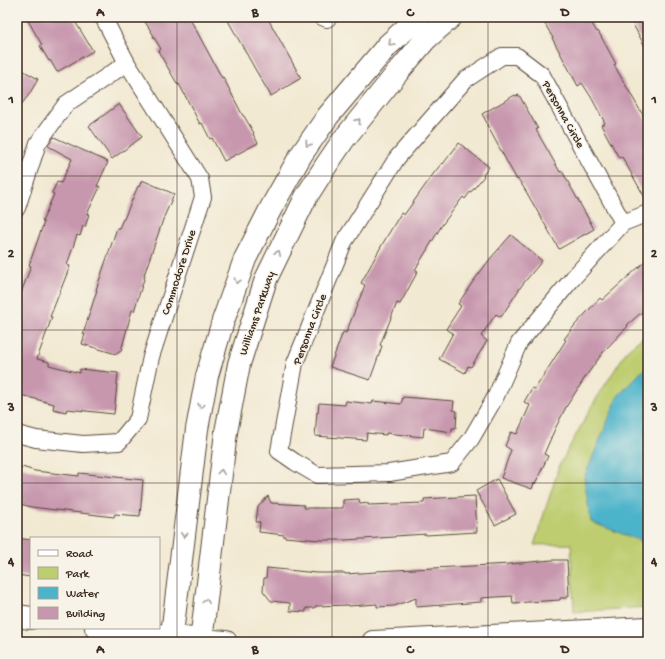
<svg xmlns="http://www.w3.org/2000/svg" width="665" height="659" font-family="'Gochi Hand',sans-serif">
  <style>
    .green { fill: #becd6f; stroke: #7c7c46 }
    .water { fill: #4bb3ca; stroke: #436e74 }
    .building { fill: #c797ae }
    .lines { fill: none; stroke-linecap: round; stroke-linejoin: round }
    .street-casing { stroke: #564739; stroke-width: 18 }
    .secondary-casing { stroke: #564739; stroke-width: 24 }
    .street { stroke: #fff; stroke-width: 16 }
    .secondary { stroke: #fff; stroke-width: 22 }
    .oneway { stroke: #a79f9a }
    .grid { fill: none; stroke: #3b2a1e; stroke-width: 1; stroke-opacity: 0.55 }
    .labels { text-anchor: middle; stroke-width: 3; stroke-linejoin: round; paint-order: stroke }
    .street-label { font-size: 12px; fill: #3b2a1e; stroke: #f7f3e8 }
    .neatline { fill: none; stroke: #3b2a1e; stroke-width: 1.5 }
    .grid-label { font-size: 13px; text-anchor: middle; font-weight: bold; fill: #3b2a1e }
  </style>
  <rect width="100%" height="100%" fill="#f7f3e8"/>
  <filter id="ink" filterUnits="userSpaceOnUse"><feTurbulence type="fractalNoise" baseFrequency=".025" numOctaves="2"/><feDisplacementMap in="SourceGraphic" scale="8" xChannelSelector="R" yChannelSelector="G"/><feConvolveMatrix kernelMatrix="1 2 1 2 8 2 1 2 1" color-interpolation-filters="sRGB"/></filter>
  <filter id="wash" filterUnits="userSpaceOnUse"><feTurbulence type="fractalNoise" baseFrequency=".012" numOctaves="4" result="noise"/><feDisplacementMap in="SourceGraphic" scale="16" xChannelSelector="R" yChannelSelector="G"/><feGaussianBlur stdDeviation="0.9" result="paint"/><feColorMatrix in="noise" values="0 0 0 0 0 0 0 0 0 0 0 0 0 0 0 0 0 1.4 0 .05"/><feComposite in="paint" operator="in"/></filter>
  <g filter="url(#wash)">
    <rect width="100%" height="100%" fill="#f2e9d2"/>
    <path class="green" d="M648 333V607L574 612 571 544 534 545 560 464 593 404 628 349Z"/>
    <path class="water" d="M648 365V543H646L591 522 584 478 618 396Z"/>
    <g id="blocks">
      <path class="building" d="M26 17H70L72 19 73 18 93 51 57 72 50 60 49 61 40 46 42 45Z
        M142 17H189L222 78 223 77 243 116H244L254 133 253 134 258 143 224 161 212 138 210 139 202 123 200 124 179 84 178 85 158 51 161 49 153 36H154Z
        M226 17H267L301 78 271 96 255 69Z
        M541 17H588L597 32 598 31 616 64 614 65 648 124V203L622 157 619 158 601 125 605 123 591 97 582 83 578 86 552 38H553Z
        M629 17H648V52Z
        M17 67 38 79 31 91V92L17 110Z
        M515 95 516 96 519 95 538 129 536 130 560 172 562 171 594 229 559 249 524 188 518 179 517 180 501 151 486 123H487L482 114Z
        M119 104 142 137 112 159 89 126Z
        M54 137 108 162 97 186 100 187 87 214H89L85 227 83 226 80 236 77 235 67 265 70 266 50 317H52L37 359 49 362V365L80 373V369L118 373 114 414 67 409 66 412 53 409 54 404 17 394V291L21 293 31 266 29 265 44 222H42L54 194 52 193 57 182 61 183 72 159 48 146Z
        M459 143 489 167 483 175 484 176 472 191H471L465 199 463 197 442 225 415 270 418 271 400 304 397 303 380 345 382 346 370 380 330 367 343 332 346 333 365 285 361 283 383 243 401 213 404 215 434 173 442 163 443 164Z
        M142 180 174 194 164 217 144 275 145 276 134 311 132 310 121 351 116 354 82 344 85 334H83L97 290H96L117 228H119L123 219H124L138 186 139 187Z
        M511 235 542 261 522 285 501 317 496 314 481 336 487 341 471 367 468 366 465 373 439 359 453 333 446 329 461 306 458 304 472 283 490 259Z
        M648 259V307L627 325 628 326 604 351 586 376 566 407 554 431 544 454 548 456 535 484 534 483 532 489 501 478 511 450 505 446 511 432 517 434 530 405 524 402 532 388 535 389 566 340 564 339 575 325 600 298 602 300Z
        M403 397 454 401 453 410 457 411 456 428H452V432L424 428 423 437 386 433V435L367 433 366 440 315 436 317 412 318 413 319 403 345 405 346 401 372 404 373 401 401 404Z
        M22 467 35 471 79 476V473L143 480 140 516 115 514 114 517 89 514 31 507 17 503V471H20Z
        M497 479 516 514 495 525 476 491Z
        M268 496 271 503 304 505V508H343V500L359 499 360 504 368 503V505L424 503V499L475 496 477 532 426 535V534L395 536V537L345 540H320L284 537V535L259 532 260 522H256L258 507Z
        M17 538 31 540V577L17 575Z
        M552 560H567L569 596H567V598H560V600L513 603 512 596 481 598V602L416 607V598L394 606 377 607V604L349 606V605L315 606V608H306V612L290 611V603L271 601 263 591 264 578H266L267 568 317 573H345V574L376 572V571L510 564Z"/>
    </g>
  </g>
  <g filter="url(#ink)">
    <use href="#blocks" fill-opacity="0" stroke="#564739" stroke-width="1"/>
    <g class="lines">
      <defs>
        <path id="street" d="M322 17 327 19 329 17
          M17 208 38 143 66 104 127 63
          M623 223 542 75 517 56H502L465 80 397 158 344 242 295 363 279 451 295 462 317 475 389 473 452 463 471 439 496 396 519 343 573 278 623 223 648 213
          M17 434 36 439 83 444 119 442 138 419 151 357 203 197 200 179 127 63 103 17"/>
        <path id="secondary" d="M17 616 31 618
          M96 628 201 640 226 642
          M171 642 197 429 207 376 223 321 245 259 271 208 301 155 328 116 388 45 419 17
          M201 642 226 432 239 364 266 279 306 197 327 164 344 139 398 72 426 39 451 17
          M373 642 648 628"/>
      </defs>
      <use href="#street" class="street-casing"/>
      <use href="#secondary" class="secondary-casing"/>
      <use href="#street" class="street"/>
      <use href="#secondary" class="secondary"/>
    </g>
    <defs><path id="oneway-chevron" d="M-2-3.5L2.5 0L-2 3.5" fill="none" stroke-width="1.6" stroke-linecap="round" stroke-linejoin="round"/></defs>
    <g class="oneway">
      <use href="#oneway-chevron" transform="translate(391 43) rotate(136)"/>
      <use href="#oneway-chevron" transform="translate(358 121) rotate(-51)"/>
      <use href="#oneway-chevron" transform="translate(308 144) rotate(124)"/>
      <use href="#oneway-chevron" transform="translate(278 253) rotate(-64)"/>
      <use href="#oneway-chevron" transform="translate(237 281) rotate(109)"/>
      <use href="#oneway-chevron" transform="translate(201 406) rotate(101)"/>
      <use href="#oneway-chevron" transform="translate(221 472) rotate(-83)"/>
      <use href="#oneway-chevron" transform="translate(184 535) rotate(97)"/>
      <use href="#oneway-chevron" transform="translate(206 601) rotate(-83)"/>
    </g>
  </g>
  <path class="grid" d="M177 17V642M332 17V642M488 17V642M17 176H648M17 330H648M17 483H648"/>
  <g class="labels">
    <g class="street-label">
      <text transform="translate(564 114) rotate(61)" y="4">Personna Circle</text>
      <text transform="translate(178 272) rotate(-72)" y="4">Commodore Drive</text>
      <text transform="translate(256 313) rotate(-71)" y="4">Williams Parkway</text>
      <text transform="translate(309 329) rotate(-69)" y="4">Personna Circle</text>
    </g>
  </g>
  <rect width="665" height="659" fill="none" stroke="#f7f3e8" stroke-width="44"/>
  <rect x="30" y="537" width="130" height="92" fill="#f7f3e8" stroke="#aca397"/>
  <rect x="38" y="550" width="20" height="6" fill="#ffffff" stroke="#aca397"/>
  <text x="66" y="557" font-size="12" fill="#3b2a1e">Road</text>
  <rect x="38" y="567" width="20" height="12" fill="#becd6f" stroke="#aca397"/>
  <text x="66" y="577" font-size="12" fill="#3b2a1e">Park</text>
  <rect x="38" y="587" width="20" height="12" fill="#4bb3ca" stroke="#aca397"/>
  <text x="66" y="597" font-size="12" fill="#3b2a1e">Water</text>
  <rect x="38" y="607" width="20" height="12" fill="#c797ae" stroke="#aca397"/>
  <text x="66" y="617" font-size="12" fill="#3b2a1e">Building</text>
  <rect x="22" y="22" width="621" height="615" class="neatline"/>
  <g class="grid-label">
    <text x="100" y="16">A</text>
    <text x="255" y="16">B</text>
    <text x="410" y="16">C</text>
    <text x="565" y="16">D</text>
    <text x="11" y="103">1</text>
    <text x="654" y="103">1</text>
    <text x="11" y="257">2</text>
    <text x="654" y="257">2</text>
    <text x="11" y="411">3</text>
    <text x="654" y="411">3</text>
    <text x="11" y="565">4</text>
    <text x="654" y="565">4</text>
    <text x="100" y="653">A</text>
    <text x="255" y="653">B</text>
    <text x="410" y="653">C</text>
    <text x="565" y="653">D</text>
  </g>
</svg>
